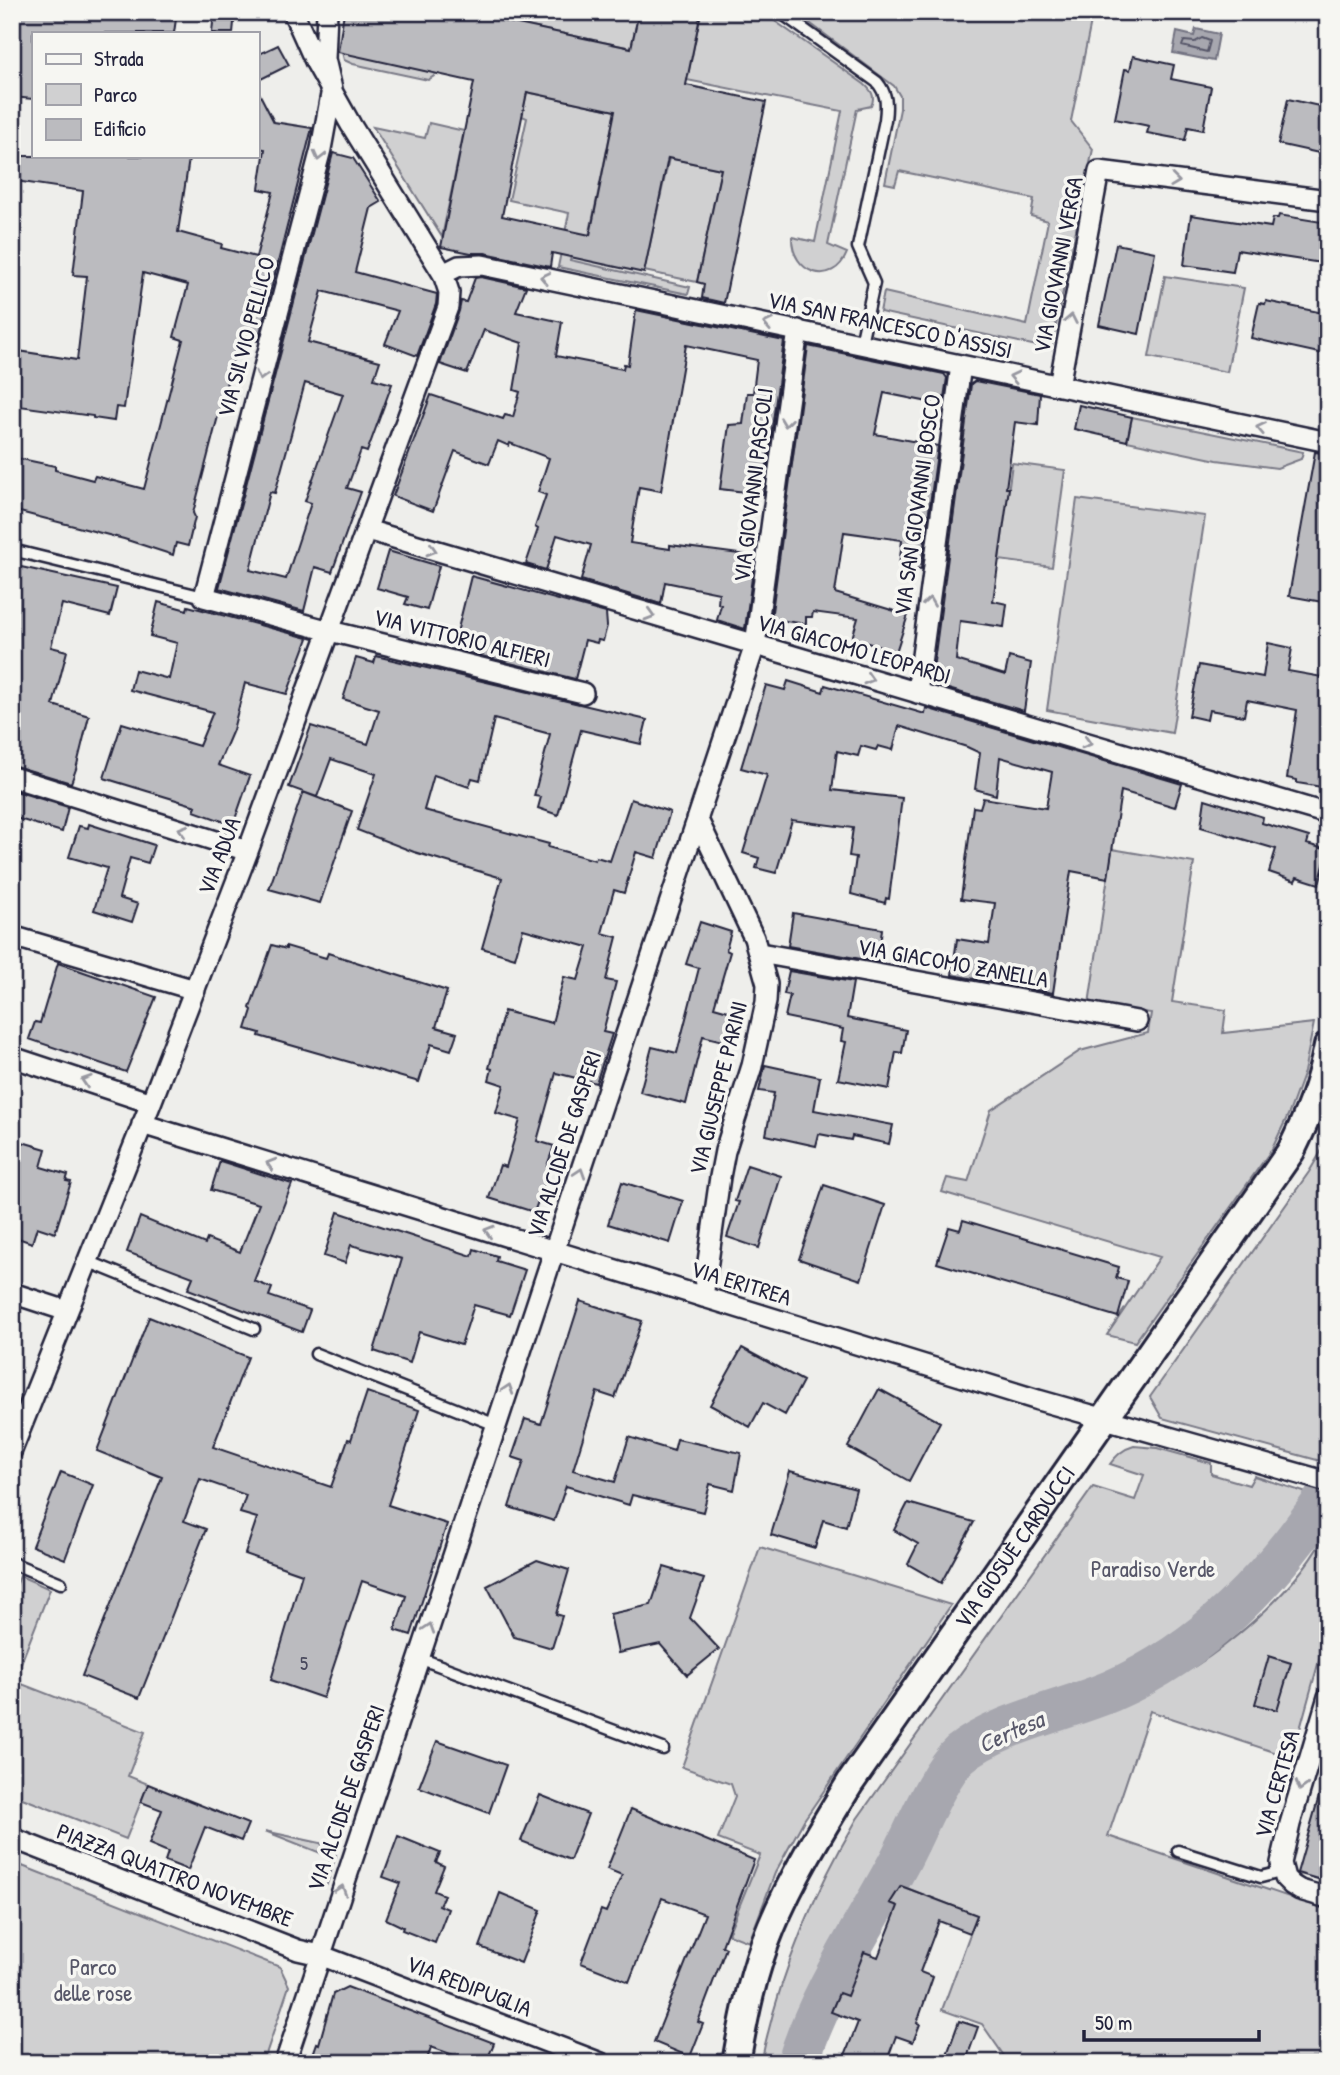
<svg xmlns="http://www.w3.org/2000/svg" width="1340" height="2075" font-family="'Patrick Hand',sans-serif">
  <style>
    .green { fill: #d0d0d1; stroke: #797986; stroke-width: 2 }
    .water { fill: #a7a7af; stroke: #727281; stroke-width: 2 }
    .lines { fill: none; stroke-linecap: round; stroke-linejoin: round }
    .shore { stroke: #575769; stroke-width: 2 }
    .river { stroke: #a7a7af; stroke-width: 42 }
    .building { fill: #bbbbbf; stroke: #22223b; stroke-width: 2; fill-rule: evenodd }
    .lane-casing { stroke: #22223b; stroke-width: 15 }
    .street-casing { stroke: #22223b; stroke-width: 24 }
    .secondary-casing { stroke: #22223b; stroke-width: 32 }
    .lane { stroke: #f6f6f2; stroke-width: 10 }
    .street { stroke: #f6f6f2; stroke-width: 19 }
    .secondary { stroke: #f6f6f2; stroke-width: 26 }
    .oneway { stroke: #9797a0 }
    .labels { text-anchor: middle; stroke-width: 7; stroke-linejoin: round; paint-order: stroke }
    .number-label { font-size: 19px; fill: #48485c }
    .street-label { font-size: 23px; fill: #22223b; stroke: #f6f6f2 }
    .park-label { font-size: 23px; fill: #565668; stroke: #f6f6f2 }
    .water-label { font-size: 24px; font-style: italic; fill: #575769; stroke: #f6f6f2 }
  </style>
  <rect width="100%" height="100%" fill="#eeeeeb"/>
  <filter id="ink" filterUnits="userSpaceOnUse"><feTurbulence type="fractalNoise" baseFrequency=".0143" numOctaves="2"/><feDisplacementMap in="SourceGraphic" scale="14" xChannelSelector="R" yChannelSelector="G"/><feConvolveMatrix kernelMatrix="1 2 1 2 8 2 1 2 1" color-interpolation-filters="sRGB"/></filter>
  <g filter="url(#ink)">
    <path class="green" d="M461 12H639L631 48Z
      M701 12H762L864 84C871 90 876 96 871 106L857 109 828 245 847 253C833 288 791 274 792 237L815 242 842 111 687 80Z
      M795 12H1093L1071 121 1093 149 1051 349 880 312 884 292 1027 325 1048 221 1031 216 1034 199 899 171 895 185 885 183 900 109V96L894 86Z
      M342 52 435 73 434 76 428 80 353 64 344 60Z
      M527 92 615 111 585 256 572 253 570 260 690 287 688 294 558 267 569 213 509 200 527 118 522 116Z
      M429 123 464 131 442 237 373 127 425 138Z
      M669 158 721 169 697 282 644 271Z
      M1165 276 1244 288 1227 372 1149 357Z
      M1132 417 1303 452 1301 459 1277 468 1217 460 1127 441Z
      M1012 463 1065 470 1052 567 999 560Z
      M1077 499 1205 516 1172 733 1047 710Z
      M1112 849 1194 863 1172 1002 1226 1010 1223 1033 1314 1023 1304 1072 1289 1113 1272 1149 1135 1342 1107 1335 1160 1257 942 1192 947 1178 968 1182 991 1110 1080 1051 1148 1033 1151 1013 1089 1004Z
      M1328 1140V1463L1162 1418 1150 1397 1309 1172Z
      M1134 1446 1157 1448 1211 1463V1474L1249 1485 1254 1476 1310 1494C1271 1552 1225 1612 1163 1647 1140 1659 1116 1673 1091 1683 1048 1700 973 1717 943 1754 937 1760 933 1769 928 1776L847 1932 827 1962 800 2024 789 2063H761C779 1975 812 1896 857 1819L1093 1487 1135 1500 1144 1475 1110 1464C1117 1455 1123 1449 1134 1446Z
      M1328 1528V1628L1292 1758 1150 1711 1108 1836 1328 1910V2063H1009L982 2024 942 2010 977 1915 901 1886C916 1856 946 1780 971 1761 987 1749 1006 1742 1024 1735 1064 1720 1106 1709 1145 1693 1209 1667 1300 1591 1328 1528Z
      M760 1547 951 1605 804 1820 775 1873 749 1942 728 1934 760 1855 718 1839 735 1796 731 1784 682 1767Z
      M20 1576 50 1589 14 1681 145 1732 128 1776 148 1784 126 1839 12 1794V1596Z
      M265 1831 320 1843 336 1855 327 1884 323 1879 331 1857Z
      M12 1862 280 1967 289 1986 263 2063H12Z"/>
    <path class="water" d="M1196 29 1219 34 1214 61 1173 53 1177 32 1194 36Z"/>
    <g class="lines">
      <path class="shore" d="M1202 38 1210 41 1207 52 1182 46 1184 41 1195 42Z"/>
      <path class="river" d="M798 2063C820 1992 863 1929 898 1864 914 1835 937 1775 960 1754 996 1724 1067 1710 1111 1691 1205 1650 1271 1578 1328 1495"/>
    </g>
    <path class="building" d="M17 12H177L174 33H33V99L12 97V45Z
      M214 12H235L233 33H212Z
      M344 12H461L631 48 639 12H701L686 85 766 102 724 303 702 298 704 284 697 282 721 169 668 158 644 273 552 253 550 267 485 253H471L441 247 474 82 338 52ZM527 92 615 111 590 235 502 216Z
      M278 45 289 65 257 81V55Z
      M1133 56 1174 65 1171 79 1211 87 1203 130 1188 127 1185 140 1147 133 1149 126 1115 119 1125 69 1130 70Z
      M257 89 274 122 312 128 258 341 239 335 193 513 195 517 188 546 176 543 173 555 124 539 12 510V457L55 466V470L93 480 95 476 144 489 183 340 174 337 188 285 143 273 124 408 116 407 114 421 93 418V416L12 405V350L77 360 87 276 73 275 83 191 15 181 19 156H182V158L189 159 178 232 222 244 221 248 256 257 273 192 259 189 265 149 257 148Z
      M1288 99 1328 108V155L1278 144Z
      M333 153 353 158 381 202 371 208 355 272 437 294 436 304 417 356 385 344 398 311 322 291 308 342 380 361 374 379 392 384 367 452 361 450 347 488 361 492 332 572 315 567 304 611 219 588ZM305 383 343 394 305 501 311 503 286 579 250 570 270 492 275 493Z
      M1191 215 1271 227 1273 218H1278L1279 215 1328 223V259L1324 258 1321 263 1237 250 1233 272 1184 265Z
      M1116 244 1155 252 1139 334 1099 325Z
      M481 277 526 287 516 312 562 322 556 356 623 369 624 364 628 365 636 310 784 341 763 494 720 489 729 425 743 424 747 393H753L757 360 686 345 661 491 639 487 630 543 670 549V545L755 556 745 629 717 620 721 605 718 604 719 593 665 582 661 604 581 580 591 545 557 535 546 570 526 564 538 529 535 527 546 495 538 492 549 458 510 443 509 446 498 441 489 464 455 451 433 511 393 496 431 395 503 419 505 415 513 417 520 392 514 390 522 343 484 330 467 373 440 364 459 311 461 301 466 302 475 278Z
      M1266 301 1328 314V355L1251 338 1259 303 1265 304Z
      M808 346 944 374 947 378 943 405 884 393 875 434 938 446 921 569 899 567 902 540 844 532 835 593 908 615 896 652 852 638 858 618 813 612 812 617H806V624L771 619Z
      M975 381 1040 394 1038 425 1015 422 1006 488H1009L993 601 1007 604 1004 627 960 621 956 660 1005 675 1009 657 1031 663 1024 711 931 684 971 384Z
      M1079 405 1132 417 1127 441 1074 429Z
      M1315 452 1328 454V603L1289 596Z
      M388 551 439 566 427 610 405 604 408 597 377 588Z
      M12 565 117 588 110 616 62 604 51 647 67 651 53 705 89 716 76 769 71 783 12 765Z
      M471 576 606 613 607 626 603 641 598 640 597 643 585 640 575 679 453 649Z
      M158 602 187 610 188 606 308 638 287 694 245 683 233 730 218 765 250 776 233 825 194 811 196 806 104 778 122 723 199 746 213 712 130 690 135 670 169 679 177 643 150 636Z
      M1268 643 1292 648 1288 671 1328 678V788L1297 783V780L1287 778 1297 710 1247 700 1244 716 1209 710 1207 720 1189 716 1199 665 1263 677Z
      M376 656 647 720 641 744 581 730 558 815 538 808 541 797 534 796 550 734 494 719 480 780 472 778 469 787 434 775 424 810 549 844 548 847 595 860 596 857 610 861 631 799 670 812 656 858 636 852 624 893 614 890 602 933 617 937 606 980 616 982 603 1032 612 1034 596 1083 556 1073 537 1141 554 1146 547 1166 551 1167 534 1212 489 1198 500 1165 506 1167 520 1120 496 1113 504 1085 489 1080 492 1069 489 1068 504 1011 552 1023 564 977 578 980 588 947 523 929 515 958 482 948 502 878 414 852 357 830 376 774 331 759 317 797 289 787 311 726 368 744 379 710 343 699 356 658 374 663Z
      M788 681 823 692 825 685 925 714 926 708 1182 784 1175 807 1121 791 1108 878 1071 871 1053 993 952 975 957 939 989 944 995 903 961 899 973 807 980 808 983 798 1046 808 1052 772 1000 757 996 795 975 789 980 753 967 747 899 726 893 750 878 746 876 750 861 746 858 756 837 751 832 790 902 798 889 899 886 898 885 903 851 894 856 857 849 856 853 828 792 820 776 873 756 868 759 858 743 853 767 775 741 768 766 685 785 690Z
      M12 790 68 807 62 832 12 817Z
      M303 792 352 811 320 903 269 889Z
      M1205 799 1263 817 1262 823 1309 837 1307 844 1328 850 1319 884 1297 877 1295 881 1269 872 1276 849 1201 827Z
      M89 824 154 845 148 863 130 858 119 898 138 904 132 922 94 910 107 868 69 857 79 826 88 828Z
      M793 913 882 929 878 962 788 946Z
      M700 922 731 932 726 950 730 952 714 1007 739 1014 731 1043 703 1036 686 1104 640 1092 652 1047 677 1053 699 968 686 964Z
      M272 945 286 949V946L326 958 328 953 447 991 436 1027 457 1033 451 1050 431 1044 419 1082 259 1036 260 1033 246 1029 252 1010 250 1008Z
      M58 963 156 997 126 1072 29 1039 35 1022 40 1023Z
      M789 971 853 982 847 1018 906 1030 902 1053 896 1052 889 1089 838 1079 846 1042 841 1041 843 1029 785 1017 790 995 784 994Z
      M765 1065 820 1077 814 1110 893 1125 889 1144 852 1136 851 1140 819 1134 816 1146 766 1135 774 1093 759 1091Z
      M12 1139 46 1149 41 1167 68 1175 66 1181 71 1182 55 1233 37 1227 32 1243 12 1236Z
      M220 1161 292 1184 254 1281 272 1288 269 1296 310 1310 302 1332 188 1289 193 1277 127 1252 140 1217 205 1244 207 1239 240 1252 259 1204 211 1190Z
      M747 1165 781 1176 759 1248 727 1237 739 1202 735 1201Z
      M622 1182 683 1201 670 1243 608 1224Z
      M824 1185 885 1205 861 1280 799 1259Z
      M338 1212 472 1256 474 1249 497 1256 496 1261 525 1270 510 1315 474 1305 461 1345 419 1332 410 1363 374 1351 402 1259 351 1245 345 1263 324 1256Z
      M963 1220 1119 1267 1116 1278 1128 1281 1118 1317 937 1263 949 1227 960 1230Z
      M580 1301 642 1321 615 1398 597 1392 573 1470 615 1482 629 1437 674 1451 677 1439 741 1453 734 1490 710 1484 703 1512 632 1495 629 1505 566 1486 554 1521 509 1507 524 1461 512 1457 525 1419 541 1424Z
      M149 1317 248 1357 213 1447 331 1487 348 1439 351 1440 367 1392 419 1410 388 1505 447 1524 411 1635 395 1630 406 1596 362 1581 323 1698 271 1680 302 1574 245 1554 257 1518 240 1513 246 1495 200 1479 184 1521 206 1529 139 1698 82 1676 162 1477 97 1451Z
      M742 1348 803 1381 785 1415 763 1403 750 1427 710 1405Z
      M879 1389 940 1422 909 1481 848 1447Z
      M790 1471 856 1489 846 1527 823 1520 815 1548 771 1535Z
      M61 1472 93 1485 65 1559 32 1546Z
      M908 1503 974 1522 941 1583 908 1564 918 1544 894 1530Z
      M537 1560 569 1570 556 1614 562 1616 552 1648 514 1637 487 1586Z
      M664 1567 704 1579 690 1618 719 1649 687 1675 660 1644 618 1653 610 1614 651 1605Z
      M1269 1656 1291 1663 1277 1710 1255 1704Z
      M437 1741 506 1765 489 1813 419 1787Z
      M148 1784 248 1824 241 1841 205 1827 188 1870 165 1861 168 1852 149 1844 162 1810 141 1802Z
      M1322 1786 1328 1787V1840L1322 1860 1328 1862V1882L1297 1873Z
      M540 1795 588 1814 570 1860 521 1841Z
      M631 1809 754 1860 722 1946 726 1948 698 2022 703 2024 690 2057 654 2042 705 1914 662 1898 629 1982 581 1963 601 1910 606 1912 622 1875 607 1869Z
      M398 1836 440 1853 436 1862 444 1866 434 1891 444 1895 439 1905 448 1909 435 1943 402 1930 403 1927 386 1919 400 1883 383 1877Z
      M901 1886 977 1915 970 1933 939 1921 920 1972 933 1977 917 2023 920 2024 913 2042 896 2036 886 2063H842L858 2022 831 2012 839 1993 847 1996 864 1952 878 1957 898 1906 890 1903Z
      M500 1893 541 1910 521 1963 480 1947Z
      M347 1987 494 2043 486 2063H476L431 2047 426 2063H310L317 2043 319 2044 333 1994Z
      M959 2021 978 2027 965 2063H944Z"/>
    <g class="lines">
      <defs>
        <path id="lane" d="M780 12 877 82C887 94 887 104 885 120L858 247 874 283 861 343
          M12 550 204 597
          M87 1261 254 1329
          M316 1354 496 1425
          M12 1563 61 1583
          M419 1658 663 1749
          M1178 1851 1261 1877 1273 1874 1281 1863"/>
        <path id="street" d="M327 12 325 59 332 89 321 149 204 597 330 631 583 693
          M443 274 459 266 482 265 1328 442
          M1059 386 1099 171 1328 200
          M367 530 1328 814
          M917 693 961 365
          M12 777 248 851
          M698 820 754 938 767 984 766 1002 752 1066 725 1151 720 1177 703 1297
          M12 936 195 990
          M760 953 1137 1021
          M12 1057 151 1103
          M142 1124 1038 1400 1328 1482
          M12 1293 67 1311
          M12 1450 151 1103 248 851 448 307 449 292 443 274 351 125 315 61 293 12
          M1328 1697 1290 1824 1281 1863 1285 1878 1292 1885 1300 1890 1328 1898
          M12 1838 298 1950 320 1955 601 2063
          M285 2063 755 645 798 330"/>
        <g id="secondary">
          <path id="s1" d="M736 2063C744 2017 753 1971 771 1928 792 1877 821 1830 850 1783L1291 1151C1309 1114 1320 1087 1328 1046"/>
        </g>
      </defs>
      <use href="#lane" class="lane-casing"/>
      <use href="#street" class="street-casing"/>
      <use href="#secondary" class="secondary-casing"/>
      <use href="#lane" class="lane"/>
      <use href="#street" class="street"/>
      <use href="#secondary" class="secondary"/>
    </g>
    <defs><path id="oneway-chevron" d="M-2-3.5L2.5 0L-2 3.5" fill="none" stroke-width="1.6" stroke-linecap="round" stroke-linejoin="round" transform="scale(1.75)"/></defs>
    <g class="oneway">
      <use href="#oneway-chevron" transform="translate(319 156) rotate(104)"/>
      <use href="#oneway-chevron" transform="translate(1175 181) rotate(7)"/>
      <use href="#oneway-chevron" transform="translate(545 278) rotate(-168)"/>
      <use href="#oneway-chevron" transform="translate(1071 319) rotate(-79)"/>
      <use href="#oneway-chevron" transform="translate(768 324) rotate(-168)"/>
      <use href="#oneway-chevron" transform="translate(261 376) rotate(105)"/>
      <use href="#oneway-chevron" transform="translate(1014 377) rotate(-168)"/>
      <use href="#oneway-chevron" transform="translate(786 422) rotate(97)"/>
      <use href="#oneway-chevron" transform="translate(1261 428) rotate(-168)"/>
      <use href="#oneway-chevron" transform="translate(432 550) rotate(17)"/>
      <use href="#oneway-chevron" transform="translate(929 602) rotate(-82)"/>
      <use href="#oneway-chevron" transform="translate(650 615) rotate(16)"/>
      <use href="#oneway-chevron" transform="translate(869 679) rotate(17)"/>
      <use href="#oneway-chevron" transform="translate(1087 743) rotate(16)"/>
      <use href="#oneway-chevron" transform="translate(183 830) rotate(-163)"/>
      <use href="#oneway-chevron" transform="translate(86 1081) rotate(-162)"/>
      <use href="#oneway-chevron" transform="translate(271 1164) rotate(-163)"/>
      <use href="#oneway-chevron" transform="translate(580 1173) rotate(-72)"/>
      <use href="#oneway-chevron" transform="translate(489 1231) rotate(-163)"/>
      <use href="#oneway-chevron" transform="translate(508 1389) rotate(-72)"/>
      <use href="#oneway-chevron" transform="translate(429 1628) rotate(-72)"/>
      <use href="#oneway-chevron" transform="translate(1301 1786) rotate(106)"/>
      <use href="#oneway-chevron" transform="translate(341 1890) rotate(-72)"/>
    </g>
  </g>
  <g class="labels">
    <g class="number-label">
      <text x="304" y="1670">5</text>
    </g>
    <g class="street-label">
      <text transform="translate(1058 265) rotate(-79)" y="8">VIA GIOVANNI VERGA</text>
      <text transform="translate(890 325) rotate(12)" y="8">VIA SAN FRANCESCO D'ASSISI</text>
      <text transform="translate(246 337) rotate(-75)" y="8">VIA SILVIO PELLICO</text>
      <text transform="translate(753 485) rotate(-83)" y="8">VIA GIOVANNI PASCOLI</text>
      <text transform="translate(917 505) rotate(-82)" y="8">VIA SAN GIOVANNI BOSCO</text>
      <text transform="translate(462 638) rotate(14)" y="8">VIA VITTORIO ALFIERI</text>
      <text transform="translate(854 649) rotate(16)" y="8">VIA GIACOMO LEOPARDI</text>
      <text transform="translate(219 856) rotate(-69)" y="8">VIA ADUA</text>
      <text transform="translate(953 963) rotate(10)" y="8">VIA GIACOMO ZANELLA</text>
      <text transform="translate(718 1088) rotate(-76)" y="8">VIA GIUSEPPE PARINI</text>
      <text transform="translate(564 1144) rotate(-72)" y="8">VIA ALCIDE DE GASPERI</text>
      <text transform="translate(741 1283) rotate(17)" y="8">VIA ERITREA</text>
      <text dy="8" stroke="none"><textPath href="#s1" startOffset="593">VIA GIOSUÈ CARDUCCI</textPath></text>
      <text transform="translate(1277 1784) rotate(-74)" y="8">VIA CERTESA</text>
      <text transform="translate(346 1798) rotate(-71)" y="8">VIA ALCIDE DE GASPERI</text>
      <text transform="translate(175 1875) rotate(21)" y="8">PIAZZA QUATTRO NOVEMBRE</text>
      <text transform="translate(469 1986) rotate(21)" y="8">VIA REDIPUGLIA</text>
    </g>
    <g class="park-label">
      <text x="1153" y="1577">Paradiso Verde</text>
      <text x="93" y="1975">Parco<tspan x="93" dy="26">delle rose</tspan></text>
    </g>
    <g class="water-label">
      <text transform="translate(1011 1732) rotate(-24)" y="8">Certesa</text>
    </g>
  </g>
  <rect width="1340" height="2075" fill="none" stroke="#f6f6f2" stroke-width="42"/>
  <rect x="21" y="21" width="1298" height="2033" fill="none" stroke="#22223b" stroke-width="2.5" filter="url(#ink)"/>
  <rect x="32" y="32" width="228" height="126" fill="#f6f6f2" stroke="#a1a1a9" stroke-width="2"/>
  <rect x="46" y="54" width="35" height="10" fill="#f6f6f2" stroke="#a1a1a9" stroke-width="2"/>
  <text x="94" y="66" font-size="21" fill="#22223b">Strada</text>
  <rect x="46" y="84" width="35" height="21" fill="#d0d0d1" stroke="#a1a1a9" stroke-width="2"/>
  <text x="94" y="102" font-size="21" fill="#22223b">Parco</text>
  <rect x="46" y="119" width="35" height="21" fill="#bbbbbf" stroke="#a1a1a9" stroke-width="2"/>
  <text x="94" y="136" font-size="21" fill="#22223b">Edificio</text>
  <path d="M1084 2030v10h175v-10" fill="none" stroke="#22223b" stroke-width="3.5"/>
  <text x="1095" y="2030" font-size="21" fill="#22223b" stroke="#f6f6f2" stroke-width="5" paint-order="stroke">50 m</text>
</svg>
